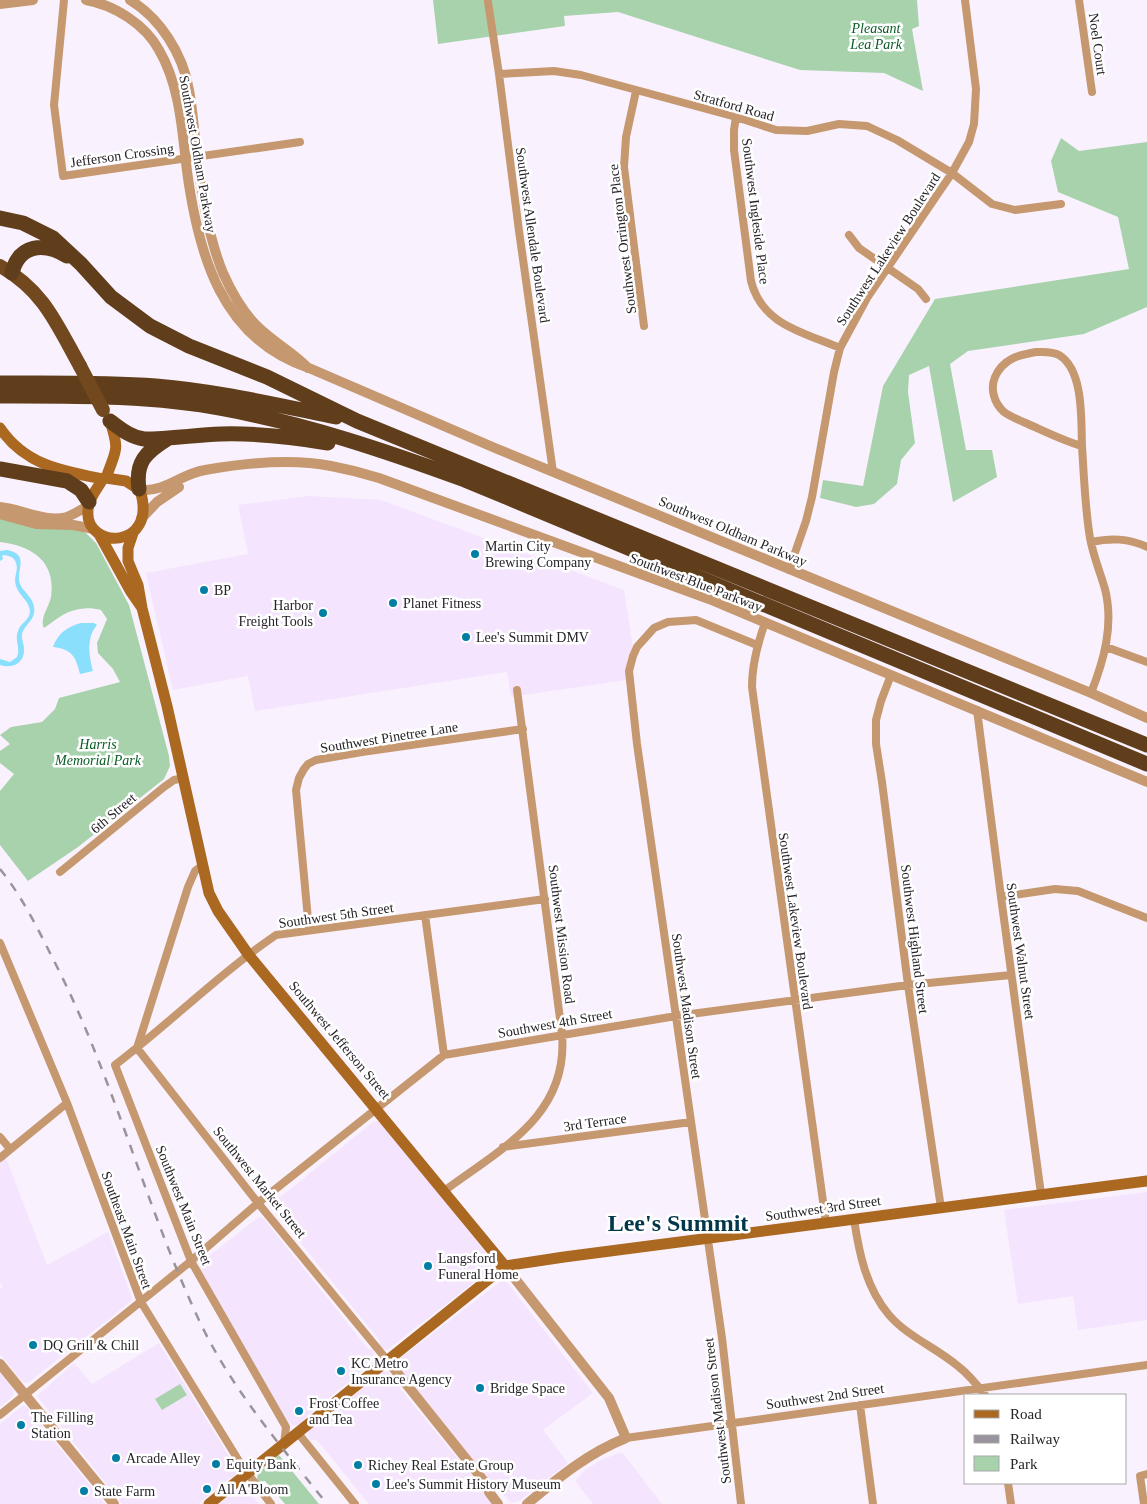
<svg xmlns="http://www.w3.org/2000/svg" width="1147" height="1504" font-family="Georgia,serif">
  <style>
    .built { fill: #f4e4fe }
    .green { fill: #a7d2ac }
    .water { fill: #8adffc }
    .lines { fill: none; stroke-linecap: round; stroke-linejoin: round }
    .minor { stroke: #c6986f; stroke-width: 8 }
    .tertiary { stroke: #c6986f; stroke-width: 10 }
    .secondary { stroke: #ab6821; stroke-width: 11 }
    .trunk { stroke: #72481f; stroke-width: 14 }
    .motorway { stroke: #613e1b; stroke-width: 15 }
    .rail { stroke: #98939c; stroke-width: 2.5; stroke-dasharray: 9 9; stroke-linecap: butt }
    .trunk-bridge { stroke: #72481f; stroke-width: 14 }
    .poi-dot { fill: #017ea4; stroke: #fff; stroke-width: 2 }
    .labels { text-anchor: middle; stroke-width: 5; stroke-linejoin: round; paint-order: stroke }
    .park-label { font-size: 14px; font-style: italic; fill: #075b23; stroke: #fff }
    .street-label { font-size: 14px; fill: #272329; stroke: #fff }
    .poi-label { font-size: 14px; fill: #272329; stroke: #fff; text-anchor: start }
    .town-label { font-size: 24px; font-weight: bold; fill: #02374a; stroke: #fff }
  </style>
  <rect width="100%" height="100%" fill="#f9f2fe"/>
  <path class="built" d="M309 496 381 500 624 590 633 647 628 658 626 680 511 697 507 672 255 711 248 676 173 690 146 573 248 554 238 505Z
    M378 1121 382 1123 489 1257 491 1262V1267L487 1272 387 1350 381 1347 379 1344 380 1341 274 1210 273 1207 274 1203 278 1199 373 1122Z
    M6 1158 47 1265 108 1232 132 1298 129 1303 29 1382 25 1383 20 1379 0 1354V1289L3 1286 0 1283V1162Z
    M1147 1192V1320L1078 1330 1073 1296 1018 1304 1004 1210Z
    M259 1217 264 1219 368 1349H372L375 1356V1363L371 1367H366L304 1419V1422L296 1426 289 1423 285 1418 199 1268 201 1262Z
    M505 1280 593 1393 543 1430 568 1463 519 1501 511 1503 460 1446 398 1368 397 1364 398 1360 500 1282Z
    M159 1343 235 1466 236 1474 234 1477 228 1479 198 1504H122L37 1396 74 1363 92 1384Z
    M383 1371 388 1372 393 1376V1380L495 1504H369L317 1440H309L308 1431 314 1425H318L375 1378 376 1374Z
    M0 1372 14 1391 12 1397 0 1407Z
    M22 1406 27 1407 105 1504H0V1424Z
    M622 1452 662 1504H593L575 1481 585 1470 601 1460Z
    M241 1484 248 1485 253 1489 252 1496 259 1504H219Z"/>
  <path class="green" d="M433 0H917L919 26 912 29 923 91 884 73 800 70 618 12 564 16 565 26 438 44Z
    M1061 138 1079 151 1147 142V307L1084 334 968 351 950 364 966 450H992L997 477 953 502 929 366 909 375 908 392 915 443 901 460 897 484 874 504 856 507 820 498 823 480 863 486 883 386 935 299 1129 269 1118 217 1058 192 1051 161Z
    M0 517 77 529 86 533 96 543 129 605 169 756 170 766 164 779 78 847 28 881 0 845V791L14 774 0 763V751L10 744 0 735 11 727 42 722 55 709 59 698 120 682 113 669 98 653 97 643 107 619 101 610C86 606 71 609 58 618 53 621 49 625 44 628L43 626C41 616 49 607 51 597 56 561 32 546 0 542Z
    M180 1384 187 1395 162 1410 155 1399Z
    M279 1455 319 1504H285L265 1481 258 1482 257 1479 258 1473Z"/>
  <path class="water" d="M7 550C31 555 15 570 20 584 24 593 33 597 34 607 36 618 28 622 23 631 20 638 24 642 24 649 25 664 11 669 0 665V659L10 662 17 657C21 648 14 640 18 631 20 623 29 621 30 612 30 601 19 596 16 586 13 577 19 570 16 563 14 557 10 556 4 555L2 556 3 559 0 561V551Z
    M81 623H94L97 625C86 638 89 656 93 671L80 674C76 657 72 649 53 647 58 633 67 627 81 623Z"/>
  <g class="lines">
    <path class="minor" d="M64 0 54 105 63 176 300 142
      M1079 0 1092 92
      M488 2 499 74 519 231 553 472
      M499 74 554 71 581 75 736 117 776 130 807 131 839 124 867 126 897 140 952 173 992 204 1015 210 1061 204
      M636 91 626 137 624 167 644 326
      M736 117 734 130V150L751 281C762 325 803 332 840 348
      M849 235 859 248 918 289 926 299
      M1036 352C1044 352 1052 351 1059 355 1084 370 1081 420 1082 446 1064 441 1046 432 1028 424 1021 421 1011 417 1004 412 994 403 990 389 995 377 1003 359 1018 355 1036 352Z
      M1082 446C1084 477 1085 508 1090 538 1093 555 1100 572 1105 589 1114 625 1104 660 1091 693
      M1091 542C1111 538 1128 538 1147 547
      M789 570 806 521 812 497 834 372 840 348 867 298 952 173 969 142 974 124 976 89 965 0
      M765 623C757 645 752 664 752 687L826 1223
      M1106 647 1147 662
      M891 675 881 701 876 720V744L882 782 908 985 941 1208
      M977 710 1001 897 1041 1194
      M203 865 195 871 188 887 137 1048 258 1203 387 1360
      M60 872 164 787 174 780 184 778
      M1001 897 1055 889 1078 891 1147 918
      M425 915 444 1055
      M309 930 296 790 299 778 304 769 308 764 316 760 362 752 523 729
      M0 943 67 1103 141 1302 242 1466 271 1504
      M0 1137 10 1149
      M503 1147 691 1122
      M0 1158 67 1103
      M444 1191C500 1149 569 1116 562 1034L517 690
      M854 1219C859 1253 866 1288 889 1315 908 1337 937 1348 959 1367 968 1374 978 1386 985 1395
      M860 1405 873 1504
      M0 1415 191 1261 258 1203 444 1055 676 1016 908 985 1011 975
      M298 1433 355 1504
      M626 1438 1147 1365
      M284 1444 286 1427 191 1261 115 1065C170 1023 219 974 276 935L545 899
      M1008 1483 1011 1504
      M741 1504 722 1338 637 744 629 671 633 656 637 647 654 628 668 622 696 620 757 645
      M1144 1504 1140 1476 1147 1474"/>
    <path class="tertiary" d="M86 0C114 5 145 24 159 50 180 86 182 130 187 171 198 253 221 339 309 368L495 448 1091 693 1147 718
      M130 0C160 18 183 54 189 90 193 111 194 133 197 154 201 190 209 239 223 273 231 291 241 309 255 324 271 341 292 351 308 368
      M0 4 33 0
      M140 490C167 492 180 474 205 470 245 463 290 458 331 466 347 469 363 473 379 478L709 599 1147 782
      M0 507C22 509 45 523 67 517 75 514 81 509 89 506
      M0 514 36 524 73 525 94 529
      M141 519 157 502 179 487
      M505 1266 609 1398 626 1438C588 1453 558 1478 527 1504
      M387 1360 487 1485 489 1492 498 1504
      M0 1364 114 1504"/>
    <path class="secondary" d="M0 428C25 465 62 471 103 479
      M106 478 126 481 140 490C159 551 84 550 88 510 88 499 97 489 103 479Z
      M106 478C116 449 120 452 110 421
      M133 533 128 548V561L138 585 142 608 167 706 209 893 218 911 248 954 505 1266
      M99 534 131 592 142 608
      M209 1504 505 1266 564 1257 1147 1181"/>
    <path class="trunk" d="M0 266C44 291 56 323 80 366"/>
    <path class="motorway" d="M0 218 23 223 53 238 81 264 111 297 150 326 189 346 267 377 357 421 1147 745
      M12 273C19 244 44 242 67 256
      M0 383C52 383 104 382 156 386 217 391 277 405 336 417
      M0 396C73 396 152 395 224 409 306 424 386 451 465 480L1147 764
      M110 421C121 429 130 437 144 439 170 439 195 435 221 434 257 433 292 437 328 443
      M0 469 67 481 81 490 89 502
      M139 489C135 462 146 452 167 439"/>
    <path class="rail" d="M0 869C21 895 37 927 52 957 112 1072 143 1200 198 1318 230 1387 280 1445 327 1504"/>
    <path class="trunk-bridge" d="M80 366 103 410"/>
  </g>
  <g class="poi-dot">
    <circle cx="475" cy="554" r="5"/>
    <circle cx="204" cy="590" r="5"/>
    <circle cx="393" cy="603" r="5"/>
    <circle cx="323" cy="613" r="5"/>
    <circle cx="466" cy="637" r="5"/>
    <circle cx="428" cy="1266" r="5"/>
    <circle cx="33" cy="1345" r="5"/>
    <circle cx="341" cy="1371" r="5"/>
    <circle cx="480" cy="1388" r="5"/>
    <circle cx="299" cy="1411" r="5"/>
    <circle cx="21" cy="1425" r="5"/>
    <circle cx="116" cy="1458" r="5"/>
    <circle cx="216" cy="1464" r="5"/>
    <circle cx="358" cy="1465" r="5"/>
    <circle cx="376" cy="1484" r="5"/>
    <circle cx="207" cy="1489" r="5"/>
    <circle cx="84" cy="1491" r="5"/>
  </g>
  <g class="labels">
    <g class="park-label">
      <text x="876" y="33">Pleasant<tspan x="876" dy="16">Lea Park</tspan></text>
      <text x="98" y="749">Harris<tspan x="98" dy="16">Memorial Park</tspan></text>
    </g>
    <g class="street-label">
      <text transform="translate(1098 44) rotate(82)" y="5">Noel Court</text>
      <text transform="translate(734 105) rotate(16)" y="5">Stratford Road</text>
      <text transform="translate(198 154) rotate(80)" y="5">Southwest Oldham Parkway</text>
      <text transform="translate(122 155) rotate(-8)" y="5">Jefferson Crossing</text>
      <text transform="translate(756 211) rotate(83)" y="5">Southwest Ingleside Place</text>
      <text transform="translate(533 235) rotate(82)" y="5">Southwest Allendale Boulevard</text>
      <text transform="translate(622 239) rotate(-97)" y="5">Southwest Orrington Place</text>
      <text transform="translate(888 249) rotate(-57)" y="5">Southwest Lakeview Boulevard</text>
      <text transform="translate(733 531) rotate(23)" y="5">Southwest Oldham Parkway</text>
      <text transform="translate(696 582) rotate(21)" y="5">Southwest Blue Parkway</text>
      <text transform="translate(389 737) rotate(-9)" y="5">Southwest Pinetree Lane</text>
      <text transform="translate(113 813) rotate(-40)" y="5">6th Street</text>
      <text transform="translate(336 915) rotate(-8)" y="5">Southwest 5th Street</text>
      <text transform="translate(796 921) rotate(82)" y="5">Southwest Lakeview Boulevard</text>
      <text transform="translate(562 934) rotate(83)" y="5">Southwest Mission Road</text>
      <text transform="translate(915 939) rotate(83)" y="5">Southwest Highland Street</text>
      <text transform="translate(1021 951) rotate(82)" y="5">Southwest Walnut Street</text>
      <text transform="translate(687 1006) rotate(82)" y="5">Southwest Madison Street</text>
      <text transform="translate(555 1023) rotate(-10)" y="5">Southwest 4th Street</text>
      <text transform="translate(340 1040) rotate(50)" y="5">Southwest Jefferson Street</text>
      <text transform="translate(595 1122) rotate(-8)" y="5">3rd Terrace</text>
      <text transform="translate(260 1182) rotate(51)" y="5">Southwest Market Street</text>
      <text transform="translate(184 1205) rotate(68)" y="5">Southwest Main Street</text>
      <text transform="translate(823 1208) rotate(-8)" y="5">Southwest 3rd Street</text>
      <text transform="translate(127 1230) rotate(70)" y="5">Southeast Main Street</text>
      <text transform="translate(825 1396) rotate(-8)" y="5">Southwest 2nd Street</text>
      <text transform="translate(717 1411) rotate(-97)" y="5">Southwest Madison Street</text>
    </g>
    <g class="poi-label">
      <text x="485" y="551">Martin City<tspan x="485" dy="16">Brewing Company</tspan></text>
      <text x="214" y="595">BP</text>
      <text x="403" y="608">Planet Fitness</text>
      <text x="313" y="610" text-anchor="end">Harbor<tspan x="313" dy="16">Freight Tools</tspan></text>
      <text x="476" y="642">Lee's Summit DMV</text>
      <text x="438" y="1263">Langsford<tspan x="438" dy="16">Funeral Home</tspan></text>
      <text x="43" y="1350">DQ Grill &amp; Chill</text>
      <text x="351" y="1368">KC Metro<tspan x="351" dy="16">Insurance Agency</tspan></text>
      <text x="490" y="1393">Bridge Space</text>
      <text x="309" y="1408">Frost Coffee<tspan x="309" dy="16">and Tea</tspan></text>
      <text x="31" y="1422">The Filling<tspan x="31" dy="16">Station</tspan></text>
      <text x="126" y="1463">Arcade Alley</text>
      <text x="226" y="1469">Equity Bank</text>
      <text x="368" y="1470">Richey Real Estate Group</text>
      <text x="386" y="1489">Lee's Summit History Museum</text>
      <text x="217" y="1494">All A'Bloom</text>
      <text x="94" y="1496">State Farm</text>
    </g>
    <g class="town-label">
      <text x="678" y="1231">Lee's Summit</text>
    </g>
  </g>
  <rect x="964" y="1394" width="162" height="90" fill="#ffffff" stroke="#a9a7a9"/>
  <rect x="974" y="1410" width="25" height="8" fill="#ab6821" stroke="#a9a7a9"/>
  <text x="1010" y="1419" font-size="15" fill="#272329">Road</text>
  <rect x="974" y="1435" width="25" height="8" fill="#98939c" stroke="#a9a7a9"/>
  <text x="1010" y="1444" font-size="15" fill="#272329">Railway</text>
  <rect x="974" y="1456" width="25" height="15" fill="#a7d2ac" stroke="#a9a7a9"/>
  <text x="1010" y="1469" font-size="15" fill="#272329">Park</text>
</svg>
